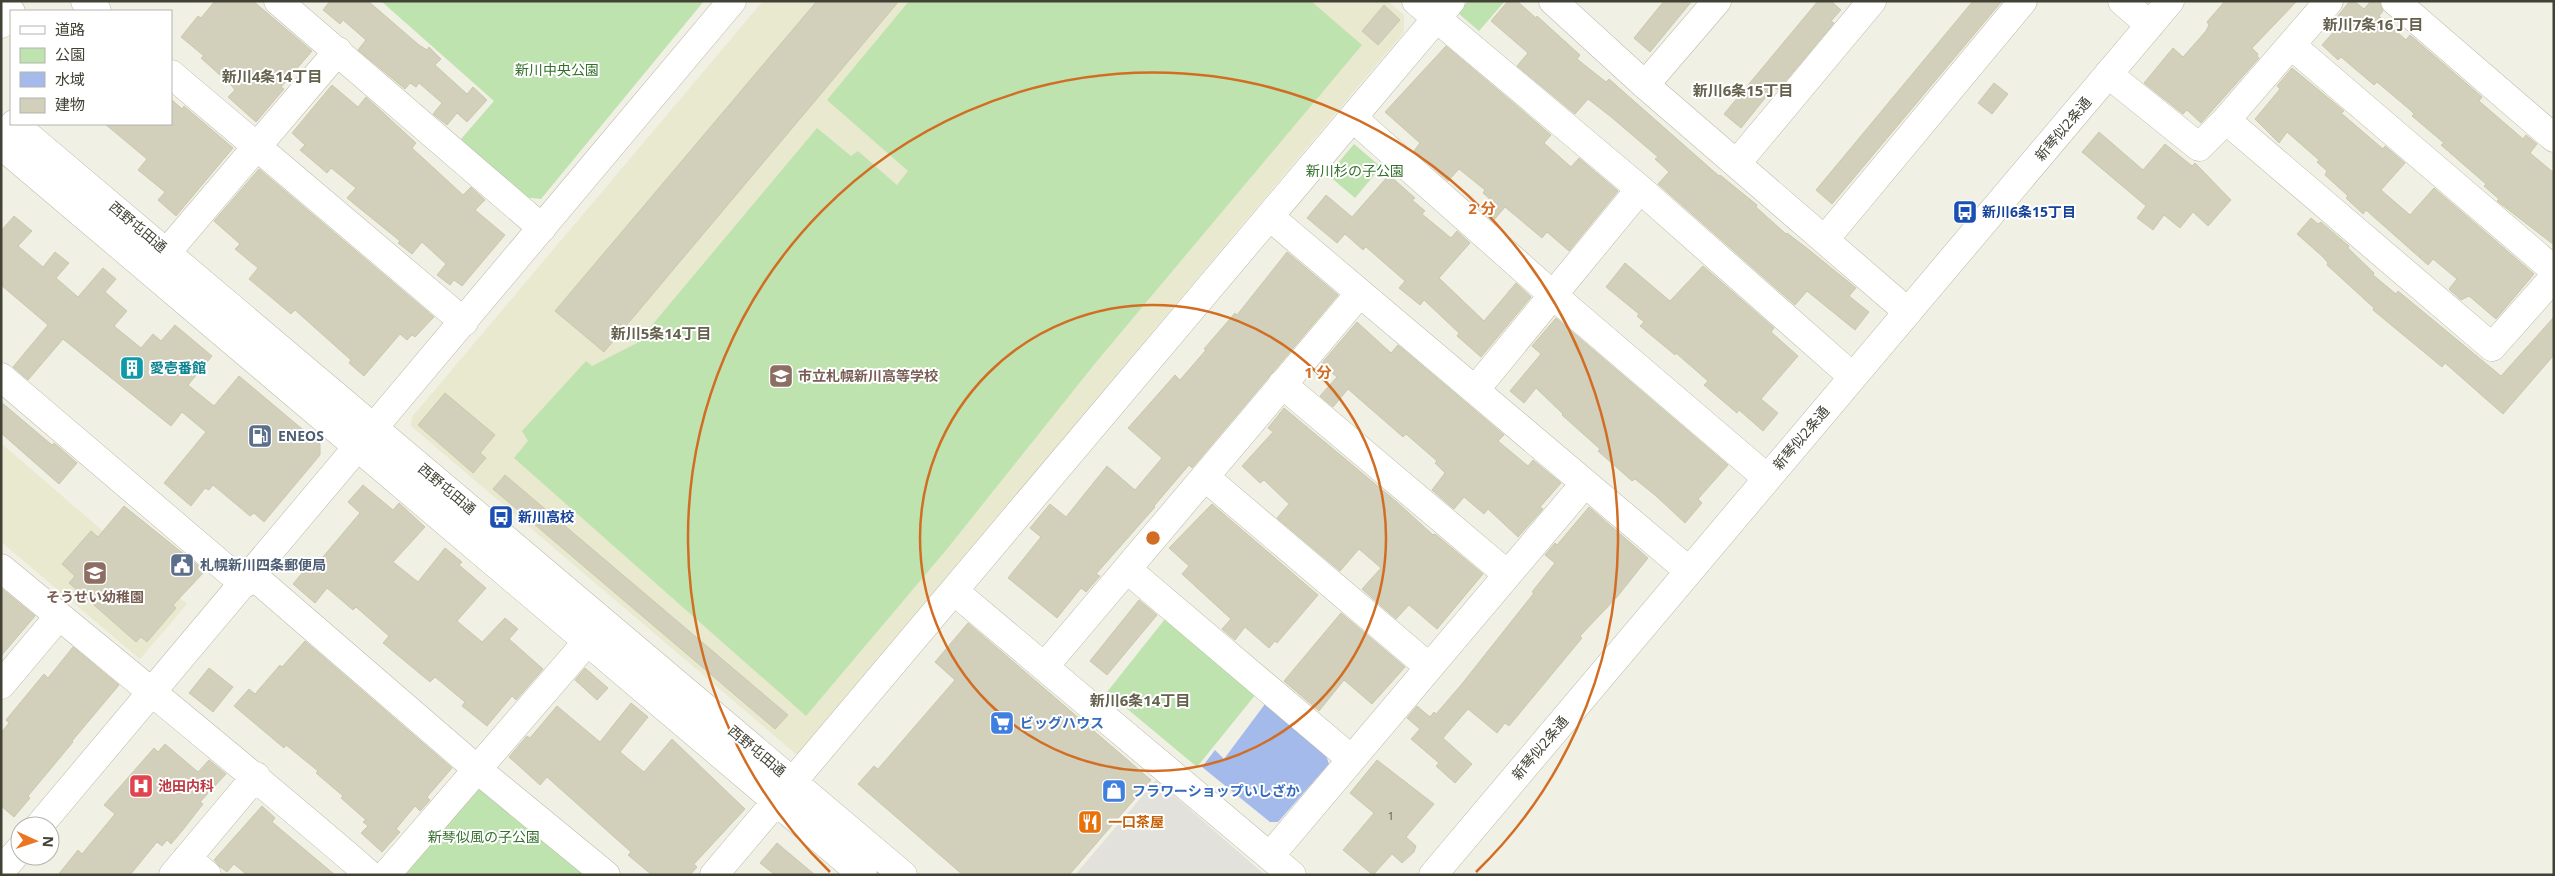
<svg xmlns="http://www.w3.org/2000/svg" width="2555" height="876" font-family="'Noto Sans','Noto Sans JP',sans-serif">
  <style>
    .education { fill: #e9e9cf }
    .green { fill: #bee3af }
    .parking { fill: #e2e1dc }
    .water { fill: #a4baea }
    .building { fill: #d2cfba; stroke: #ccc8ae }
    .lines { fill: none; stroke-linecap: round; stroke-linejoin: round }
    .minor-casing { stroke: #bbbaa8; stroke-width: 29 }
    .minor { stroke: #fff; stroke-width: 28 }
    .ring { fill: none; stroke: #d26e24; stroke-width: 2.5 }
    .labels { text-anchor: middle; stroke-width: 4; stroke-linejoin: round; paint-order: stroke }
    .number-label { font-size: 11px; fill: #666456 }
    .park-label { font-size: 14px; fill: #34702c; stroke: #fff }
    .street-label { font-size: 14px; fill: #424135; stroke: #fff }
    .transit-label { font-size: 14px; font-weight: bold; fill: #164399; stroke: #fff; text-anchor: start }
    .culture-label { font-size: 14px; font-weight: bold; fill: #0d838f; stroke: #fff; text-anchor: start }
    .education-label { font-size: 14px; font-weight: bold; fill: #785e54; stroke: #fff; text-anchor: start }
    .service-label { font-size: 14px; font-weight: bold; fill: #4e5e75; stroke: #fff; text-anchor: start }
    .shop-label { font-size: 14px; font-weight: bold; fill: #366cbe; stroke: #fff; text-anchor: start }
    .health-label { font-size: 14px; font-weight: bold; fill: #be3a42; stroke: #fff; text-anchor: start }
    .food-label { font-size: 14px; font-weight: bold; fill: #c56008; stroke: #fff; text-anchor: start }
    .neighbourhood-label { font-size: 15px; font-weight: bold; fill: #64614d; stroke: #fff }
    .centre { fill: #d26e24; stroke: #fff; stroke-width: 2.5 }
    .ring-label { font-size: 15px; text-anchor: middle; font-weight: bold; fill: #d26e24; stroke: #fff; stroke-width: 4; stroke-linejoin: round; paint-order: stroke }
  </style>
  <rect width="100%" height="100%" fill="#f1f0e4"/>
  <path class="education" d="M763 1H1388L1404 15V32L797 755 411 426 412 417Z
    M1 443 187 604 140 659 1 542Z"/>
  <path class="green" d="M381 1H704L541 199 522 197 461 139 494 101Z
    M909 1H1311L1362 45 1097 361 947 549 806 716 514 458 528 441 522 431 586 361 592 366 637 343 817 128 851 156 858 151 897 185 908 171 827 100Z
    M1468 1H1505L1479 31 1458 13Z
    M1354 144 1381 167 1355 198 1328 175Z
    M1165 619 1256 694 1197 767 1107 692Z
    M477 786 591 875H405Z"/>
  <path class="parking" d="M1156 780 1265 875H1075Z"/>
  <path class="water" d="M1265 704 1326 755 1329 764 1278 822H1270L1202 767 1215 750 1224 759Z"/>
  <path class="building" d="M215 1H253L312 51 281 87 284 89 256 122 228 97 235 90 231 85 201 58 204 56 181 37 198 16 201 18Z
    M330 1H368L419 45 427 50 429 47 441 59 435 65 467 94 473 87 487 100 467 122 457 113 447 125 433 114 442 103 419 83 416 87 410 83 405 89 358 50 366 40 343 20 340 24 323 10Z
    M817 1H899L604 352 555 311Z
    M1508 1H1517L1536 18 1537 16 1580 55 1577 59 1606 82 1609 79 1719 176 1720 175 1757 205 1756 207 1786 234 1787 233 1808 249 1856 288 1849 296 1869 312 1855 330 1807 291 1795 305 1658 184 1669 172 1655 159 1658 157 1610 116 1588 99 1575 114 1517 66 1528 53 1491 21Z
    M1664 1H1692L1650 52 1634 38Z
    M1818 1H1831L1841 10 1831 21 1834 23 1778 90 1774 87 1741 128 1724 114Z
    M1973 1H2002L1832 204 1816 190Z
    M2225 1H2297L2252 48 2258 54 2257 56 2259 58 2201 123 2187 110 2183 114 2144 83 2173 48 2183 57 2206 31 2209 25 2207 22Z
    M2350 1H2354L2364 9 2371 1H2380L2383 11 2379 16 2406 40 2410 35 2482 97 2479 101 2523 139 2526 135 2537 144 2530 153 2554 173V245L2497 201 2499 199 2484 186 2486 184 2441 145 2444 143 2412 116 2414 114 2409 109 2377 82 2374 85 2341 57 2338 60 2322 45 2337 28 2332 23Z
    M1384 5 1400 20 1378 45 1362 31Z
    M1446 46 1551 135 1544 143 1571 167 1579 158 1618 191 1569 251 1547 232 1542 238 1505 207 1493 221 1482 211 1491 200 1483 193 1485 190 1459 169 1448 181 1414 151 1420 143 1385 112Z
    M2292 68 2344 111 2341 113 2383 149 2385 146 2405 163 2381 190 2410 215 2434 188 2534 274 2496 319 2469 296 2461 300 2449 289 2457 279 2433 259 2428 265 2366 210 2363 214 2346 198 2348 196 2325 175 2327 171 2317 162 2319 160 2287 132 2279 143 2255 119 2280 89 2277 86Z
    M1994 83 2008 94 1992 114 1978 103Z
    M332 85 358 107 366 97 416 143 412 148 463 195 471 187 485 200 475 210 505 235 462 286 454 280 450 285 437 275 446 264 422 242 412 254 398 243 400 241 347 198 356 188 331 168 327 173 300 150 305 145 292 133Z
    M171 99 182 109 184 106 233 148 176 216 158 200 165 192 138 170 147 159 105 124H171Z
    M2099 132 2143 170 2165 144 2192 166 2195 163 2231 200 2208 226 2193 212 2180 228 2164 215 2153 230 2137 218 2146 206 2082 152Z
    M259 169 434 317 415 337 412 335 407 340 400 334 364 376 349 363 351 360 295 310 291 314 249 279 258 268 235 249 240 244 214 221Z
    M1389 175 1415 198 1412 200 1425 211 1422 214 1451 238 1457 231 1470 243 1439 278 1484 321 1516 283 1531 297 1481 357 1457 336 1459 333 1424 300 1420 305 1399 288 1405 281 1366 247 1363 250 1345 234 1337 243 1307 218 1326 195 1352 217Z
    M14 216 32 231 18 246 43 267 55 252 69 263 56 278 78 297 103 268 116 279 105 292 127 311 114 326 141 348 153 334 161 341 175 325 212 356 188 385 214 406 239 376 320 444V455L264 522 254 513 250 516 213 485 209 490 205 488 191 506 164 483 206 432 182 412 171 426 63 339 28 380 13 367 48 325 1 285V231Z
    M2311 218 2318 224 2321 222 2323 224 2349 246 2348 248 2374 273 2373 275 2396 294 2398 291 2501 376 2554 317V355L2503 414 2445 363 2442 367 2373 310 2374 308 2327 265 2328 263 2323 257 2297 234Z
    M1287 252 1338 295 1192 468 1189 465 1154 506 1155 507 1096 574 1100 576 1086 592 1081 588 1057 618 1008 578 1041 537 1030 528 1050 504 1066 517 1107 466 1135 490 1162 458 1128 428 1175 375 1180 380 1206 350 1204 349 1235 313 1237 315Z
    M1625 263 1670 301 1703 266 1774 328 1771 332 1798 356 1761 399 1778 413 1763 431 1739 410 1737 413 1704 385 1708 381 1676 353 1675 355 1640 326 1644 322 1637 316 1639 314 1606 287Z
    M1556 318 1728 465 1698 499 1702 503 1685 523 1656 496 1635 479 1632 481 1598 451 1600 449 1562 415 1563 414 1536 388 1524 403 1510 391 1541 354 1532 346Z
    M1357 322 1391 353 1398 345 1504 435 1498 441 1528 466 1533 460 1561 483 1540 507 1543 509 1518 537 1488 509 1484 514 1464 497 1454 509 1432 490 1445 473 1435 463 1437 461 1406 434 1403 437 1348 389 1333 407 1320 396 1337 377 1321 364Z
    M445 393 495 435 480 453 486 458 473 473 418 425Z
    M1 402 52 445 54 443 77 463 59 484 1 433Z
    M1284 408 1398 503 1433 535 1435 534 1483 574 1437 629 1409 605 1396 619 1362 589 1381 568 1359 549 1340 571 1277 518 1289 504 1264 480 1260 483 1242 466 1273 432 1268 428Z
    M505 475 788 715 775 729 493 489Z
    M363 485 393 510 399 503 425 527 393 562 418 582 445 548 462 562 459 565 486 588 457 621 482 642 505 618 518 629 509 639 543 669 516 700 512 696 487 726 462 706 465 702 435 677 430 682 383 643 389 636 356 607 353 610 327 588 315 603 293 584 313 560 317 564 360 513 348 502Z
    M1212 504 1318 595 1277 643 1275 641 1269 648 1245 627 1235 640 1222 629 1231 619 1182 574 1189 566 1169 548Z
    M124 506 205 571 173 605 176 608 147 642 141 637 136 642 69 583 75 576 62 564 91 531 98 537Z
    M1589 507 1648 558 1617 597 1580 636 1582 638 1509 726 1505 723 1497 733 1468 709 1443 738 1472 764 1455 783 1436 766 1439 763 1411 739 1420 729 1407 718 1417 706 1430 717 1434 712 1436 714 1461 685 1534 593 1532 592 1555 563 1545 555 1555 543 1557 545Z
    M1 588 35 616 1 656Z
    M1139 600 1157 615 1107 675 1090 661Z
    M1341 613 1405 667 1372 704 1344 680 1319 711 1284 681Z
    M968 623 1151 780 1069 875H963L858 784 874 766 878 769 955 680 935 662Z
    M305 641 452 768 427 797 430 800 420 811 415 806 396 829 400 832 382 852 361 833 368 826 363 822 366 820 341 798 343 796 316 773 318 771 286 745 284 748 234 706 249 689 255 694 280 665 282 667Z
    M73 647 119 685 72 741 73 742 28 796 30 798 14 817 1 806V733L9 723 6 720 44 674 48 678Z
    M209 668 233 687 213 712 189 693Z
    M585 668 608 688 597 700 575 680Z
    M631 703 648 717 620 752 644 772 672 739 745 809 694 864 697 867 690 875H652L628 855 631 852 547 777 540 785 509 757 527 736 530 738 557 706 600 742Z
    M165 744 198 772 209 760 226 774 200 802 203 804 182 831 171 844 167 840 162 846 157 842 130 875H58L78 850 82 854 115 814 104 805 154 748 158 752Z
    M1377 760 1434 804 1406 837 1416 846 1414 852 1402 863 1392 854 1373 875 1343 850 1374 813 1350 793Z
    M262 806 275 818 272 822 335 875H247L234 864 227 872 219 866 214 860Z
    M777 843 815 875H775L760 863Z"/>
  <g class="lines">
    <defs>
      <path id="minor" d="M85 1 97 11
        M278 1 542 228
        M1416 1 1640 189 1853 377
        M1553 1 1645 85 1908 312
        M2122 1 2150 25
        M2395 1 2554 138
        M1 24 11 12
        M2291 45 2554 270
        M171 74 464 322
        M2108 74 2199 147 2226 120 2329 1
        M1645 85 1717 1
        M1353 118 1554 296 1767 478
        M2226 120 2492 347 2554 277
        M14 124 903 875
        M1 145 863 875
        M1737 163 1872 1
        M1270 217 1689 571
        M1826 238 2023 1
        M156 265 338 51
        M1 377 244 584
        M1282 384 1507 574
        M1475 390 1640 189
        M1205 477 1429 667
        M1 568C124 670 249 770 370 875
        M1128 570 1351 759
        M251 574 478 770 606 875
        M954 591 1292 875
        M1045 666 1360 293
        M1 685 59 616
        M39 826 732 1
        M1270 856 1585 483
        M187 858 207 875
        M1 871 20 849
        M173 875 256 776
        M386 875 599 628
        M714 875 1451 1
        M1433 875 2170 1"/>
    </defs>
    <use href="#minor" class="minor-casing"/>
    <use href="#minor" class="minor"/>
  </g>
  <g class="ring">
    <circle cx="1153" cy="538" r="233"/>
    <path d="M830 872A465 465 0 1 1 1476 872"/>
  </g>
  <defs>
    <symbol id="bus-square" viewBox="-11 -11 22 22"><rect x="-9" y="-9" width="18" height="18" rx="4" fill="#1a4fb4" stroke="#fff"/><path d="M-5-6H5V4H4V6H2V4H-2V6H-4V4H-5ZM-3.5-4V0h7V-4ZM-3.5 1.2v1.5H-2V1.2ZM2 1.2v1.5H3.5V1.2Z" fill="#fff"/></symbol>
    <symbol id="building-square" viewBox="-11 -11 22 22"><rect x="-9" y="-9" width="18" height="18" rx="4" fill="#0f9aa8" stroke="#fff"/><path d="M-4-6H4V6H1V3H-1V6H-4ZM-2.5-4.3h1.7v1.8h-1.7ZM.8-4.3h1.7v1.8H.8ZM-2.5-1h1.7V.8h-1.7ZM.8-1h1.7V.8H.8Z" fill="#fff"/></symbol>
    <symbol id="school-square" viewBox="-11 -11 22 22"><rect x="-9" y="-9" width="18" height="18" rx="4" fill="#8d6e63" stroke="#fff"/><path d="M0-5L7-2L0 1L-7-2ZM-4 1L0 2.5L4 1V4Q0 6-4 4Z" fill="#fff"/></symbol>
    <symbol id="fuel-square" viewBox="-11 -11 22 22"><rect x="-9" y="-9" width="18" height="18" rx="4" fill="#5c6f8a" stroke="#fff"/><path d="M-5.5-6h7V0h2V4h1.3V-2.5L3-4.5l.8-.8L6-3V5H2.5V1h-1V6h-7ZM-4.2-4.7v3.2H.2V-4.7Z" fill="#fff"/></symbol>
    <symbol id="civic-square" viewBox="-11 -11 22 22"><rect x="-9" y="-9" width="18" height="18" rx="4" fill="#5c6f8a" stroke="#fff"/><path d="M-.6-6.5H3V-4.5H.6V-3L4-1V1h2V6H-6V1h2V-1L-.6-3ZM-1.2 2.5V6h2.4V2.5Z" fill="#fff"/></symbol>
    <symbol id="supermarket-square" viewBox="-11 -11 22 22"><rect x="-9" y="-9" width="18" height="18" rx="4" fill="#3f7fe0" stroke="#fff"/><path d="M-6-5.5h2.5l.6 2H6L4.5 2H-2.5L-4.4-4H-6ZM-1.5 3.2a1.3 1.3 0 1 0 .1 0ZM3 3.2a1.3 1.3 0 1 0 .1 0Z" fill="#fff"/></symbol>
    <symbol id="hospital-square" viewBox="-11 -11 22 22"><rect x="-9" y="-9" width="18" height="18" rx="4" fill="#e0444e" stroke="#fff"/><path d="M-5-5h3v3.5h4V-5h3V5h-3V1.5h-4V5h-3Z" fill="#fff"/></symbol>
    <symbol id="shop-square" viewBox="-11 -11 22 22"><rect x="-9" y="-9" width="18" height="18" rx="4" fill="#3f7fe0" stroke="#fff"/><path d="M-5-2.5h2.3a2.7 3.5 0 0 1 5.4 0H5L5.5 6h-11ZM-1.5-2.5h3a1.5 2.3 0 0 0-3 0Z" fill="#fff"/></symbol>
    <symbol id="restaurant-square" viewBox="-11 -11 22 22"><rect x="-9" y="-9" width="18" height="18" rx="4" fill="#e8710a" stroke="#fff"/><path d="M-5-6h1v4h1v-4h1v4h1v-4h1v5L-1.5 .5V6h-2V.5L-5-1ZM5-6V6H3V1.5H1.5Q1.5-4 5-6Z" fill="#fff"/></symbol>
  </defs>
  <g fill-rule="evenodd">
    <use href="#bus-square" x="1951" y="198" width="28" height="28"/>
    <use href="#building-square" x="118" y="354" width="28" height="28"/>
    <use href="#school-square" x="767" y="362" width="28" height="28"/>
    <use href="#fuel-square" x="246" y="422" width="28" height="28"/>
    <use href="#bus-square" x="487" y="503" width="28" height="28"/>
    <use href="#civic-square" x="168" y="551" width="28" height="28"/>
    <use href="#school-square" x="81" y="559" width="28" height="28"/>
    <use href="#supermarket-square" x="988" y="709" width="28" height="28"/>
    <use href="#hospital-square" x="127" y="772" width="28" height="28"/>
    <use href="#shop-square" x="1100" y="777" width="28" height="28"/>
    <use href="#restaurant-square" x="1076" y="808" width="28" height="28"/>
  </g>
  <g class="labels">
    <g class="number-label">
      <text x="1391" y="820">1</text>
    </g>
    <g class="park-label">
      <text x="557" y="75">新川中央公園</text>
      <text x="1355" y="176">新川杉の子公園</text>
      <text x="484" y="842">新琴似風の子公園</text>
    </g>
    <g class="street-label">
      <text transform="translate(2063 129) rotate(-50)" y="5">新琴似2条通</text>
      <text transform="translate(138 227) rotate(40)" y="5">西野屯田通</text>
      <text transform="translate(1801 438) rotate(-50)" y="5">新琴似2条通</text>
      <text transform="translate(447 489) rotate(40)" y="5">西野屯田通</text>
      <text transform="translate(1540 748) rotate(-50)" y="5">新琴似2条通</text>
      <text transform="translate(757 751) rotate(40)" y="5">西野屯田通</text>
    </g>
    <g class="transit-label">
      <text x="1982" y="217">新川6条15丁目</text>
      <text x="518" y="522">新川高校</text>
    </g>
    <g class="culture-label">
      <text x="150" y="373">愛壱番館</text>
    </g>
    <g class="education-label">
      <text x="798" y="381">市立札幌新川高等学校</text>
      <text x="95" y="602" text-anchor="middle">そうせい幼稚園</text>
    </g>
    <g class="service-label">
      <text x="278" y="441">ENEOS</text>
      <text x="200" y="570">札幌新川四条郵便局</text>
    </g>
    <g class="shop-label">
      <text x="1020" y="728">ビッグハウス</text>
      <text x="1132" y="796">フラワーショップいしざか</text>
    </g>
    <g class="health-label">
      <text x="158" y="791">池田内科</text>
    </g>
    <g class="food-label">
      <text x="1108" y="827">一口茶屋</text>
    </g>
    <g class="neighbourhood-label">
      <text x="2373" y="30">新川7条16丁目</text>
      <text x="272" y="82">新川4条14丁目</text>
      <text x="1743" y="96">新川6条15丁目</text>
      <text x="661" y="339">新川5条14丁目</text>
      <text x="1140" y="706">新川6条14丁目</text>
    </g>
  </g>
  <circle cx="1153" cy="538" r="8" class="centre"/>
  <g class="ring-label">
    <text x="1482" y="214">2 分</text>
    <text x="1318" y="378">1 分</text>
  </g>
  <rect width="2555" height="876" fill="none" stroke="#424135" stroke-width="5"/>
  <rect x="10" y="10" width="162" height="115" fill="#ffffff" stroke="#b3b3ae"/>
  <rect x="20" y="26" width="25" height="8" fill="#ffffff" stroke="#b3b3ae"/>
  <text x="55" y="35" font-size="15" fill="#424135">道路</text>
  <rect x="20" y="48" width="25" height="15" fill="#bee3af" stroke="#b3b3ae"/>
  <text x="55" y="60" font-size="15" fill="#424135">公園</text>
  <rect x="20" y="72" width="25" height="15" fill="#a4baea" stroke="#b3b3ae"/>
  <text x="55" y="85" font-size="15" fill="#424135">水域</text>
  <rect x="20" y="98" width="25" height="15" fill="#d2cfba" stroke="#b3b3ae"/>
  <text x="55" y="110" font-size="15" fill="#424135">建物</text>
  <g transform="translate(35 841) rotate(93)"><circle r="24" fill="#ffffff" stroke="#b3b3ae"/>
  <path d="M0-4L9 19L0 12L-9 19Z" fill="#eb7621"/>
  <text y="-8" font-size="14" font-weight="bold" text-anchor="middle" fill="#424135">N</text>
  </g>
</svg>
